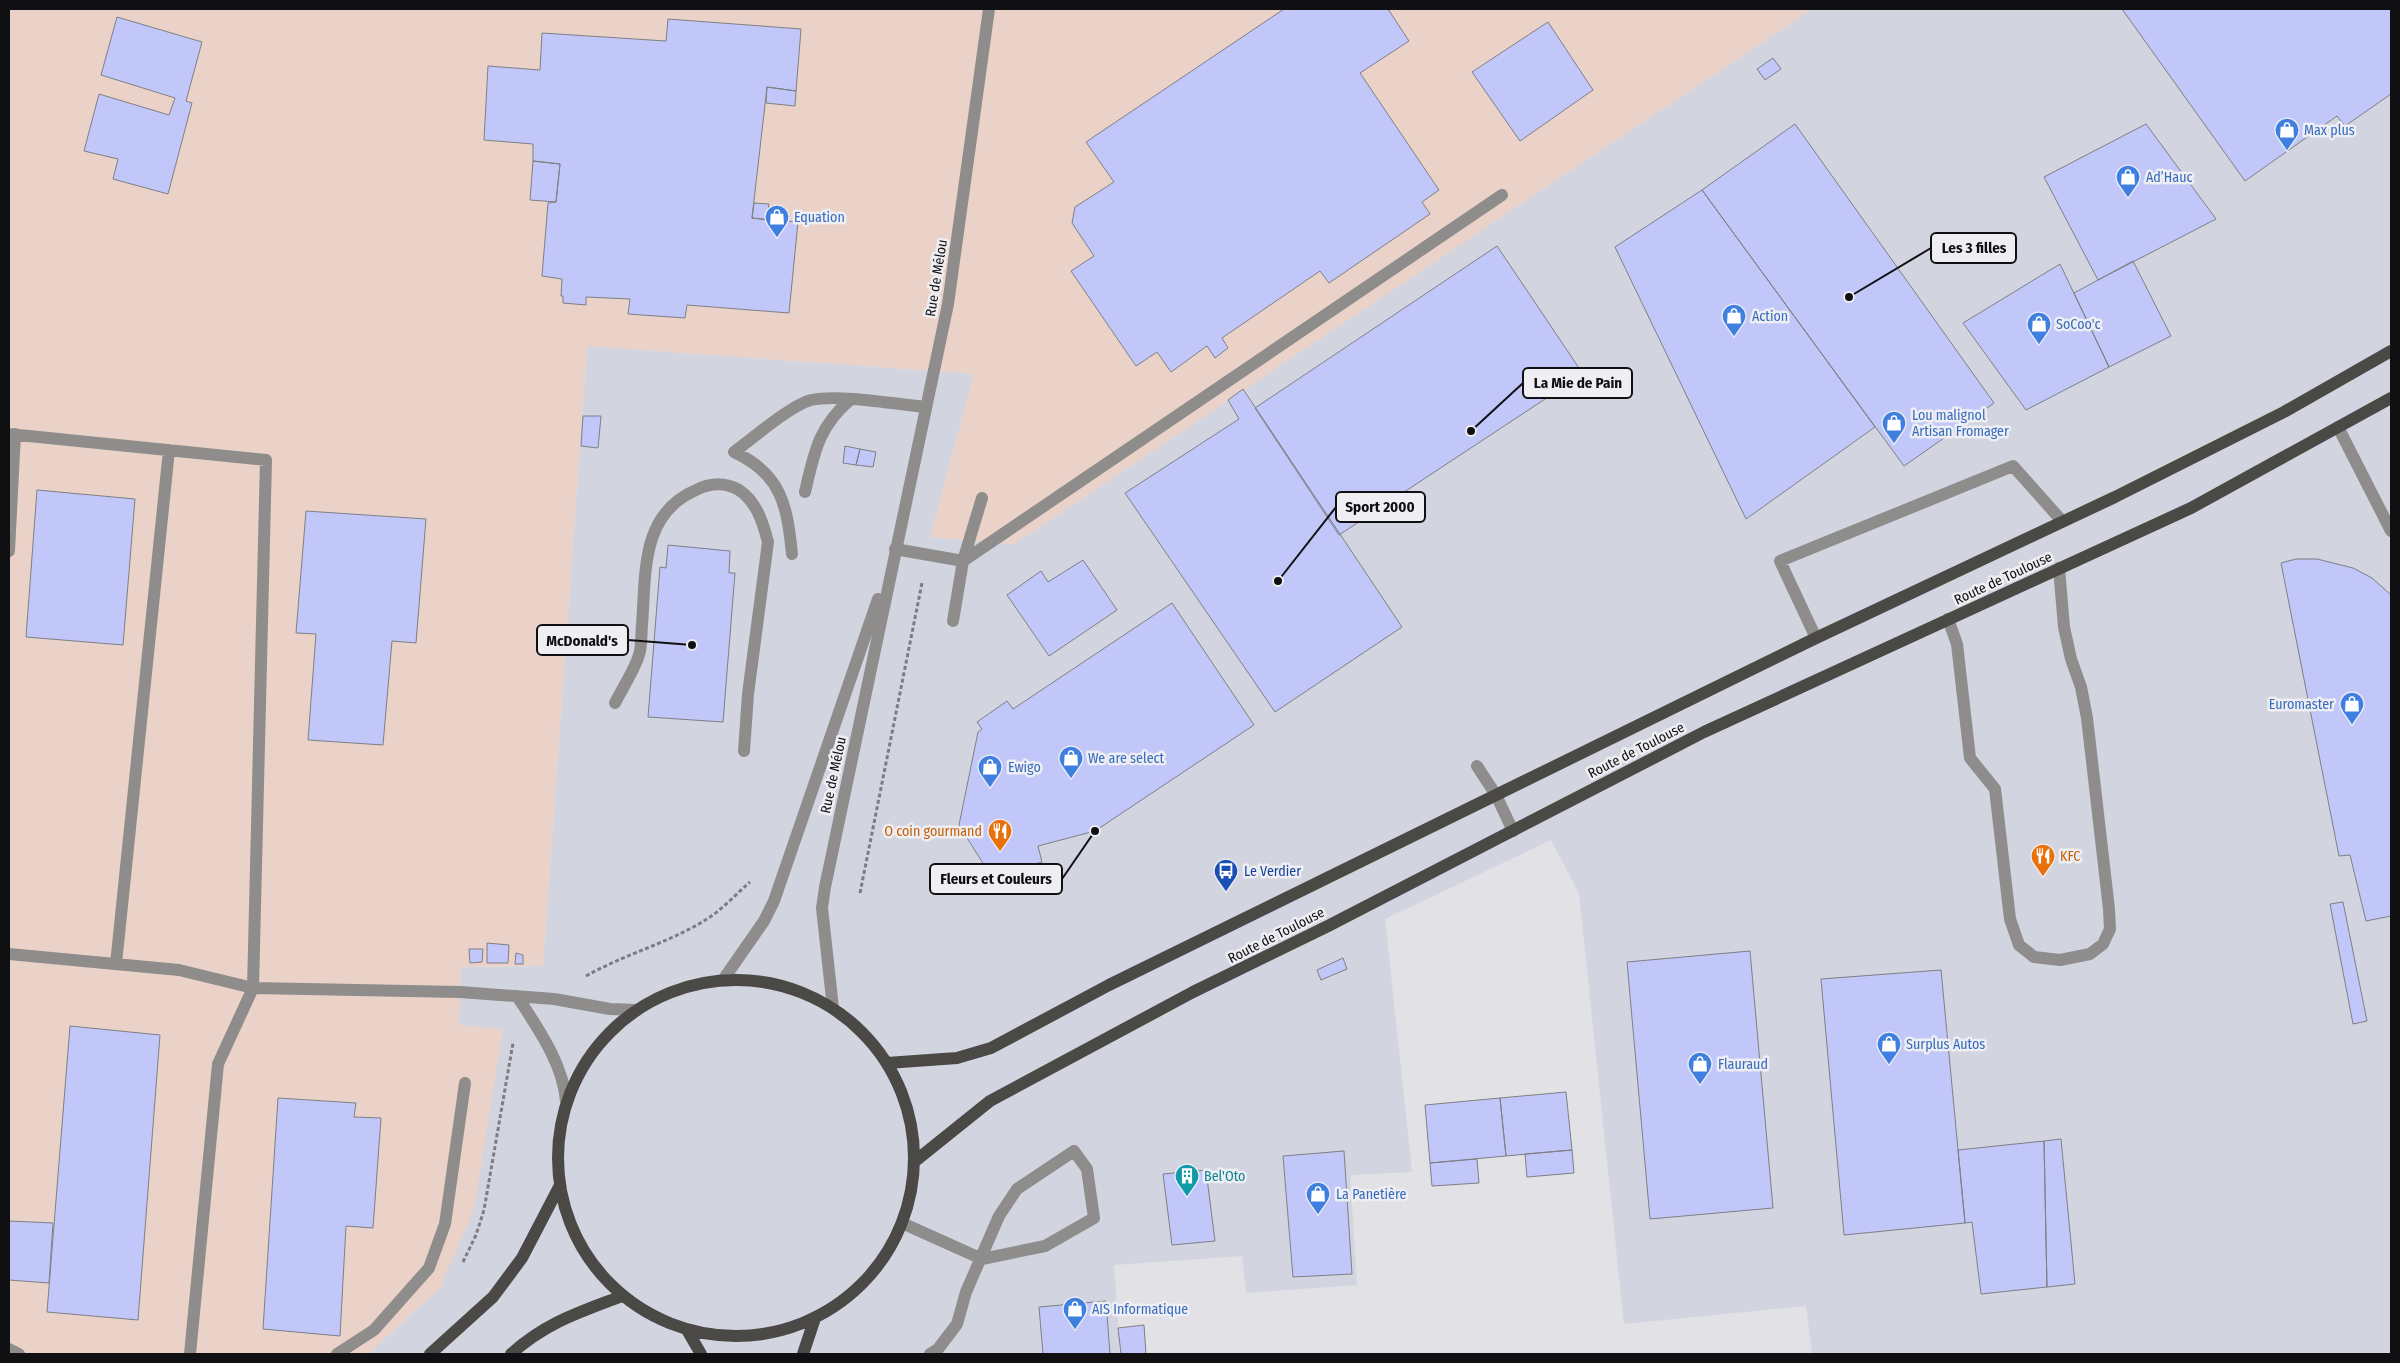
<svg xmlns="http://www.w3.org/2000/svg" width="2400" height="1363" font-family="'Fira Sans Condensed',sans-serif">
  <style>
    .built { fill: #d2d4e0 }
    .industrial { fill: #ead2c8 }
    .building { fill: #c1c7f8; stroke: #7f7f84 }
    .lines { fill: none; stroke-linecap: round; stroke-linejoin: round }
    .path { stroke: #7d7d81; stroke-width: 3; stroke-dasharray: 4 2.5; stroke-linecap: butt }
    .lane { stroke: #8e8d8b; stroke-width: 12 }
    .street { stroke: #8e8d8b; stroke-width: 12 }
    .primary { stroke: #4b4946; stroke-width: 12 }
    .labels { text-anchor: middle; stroke-width: 5; stroke-linejoin: round; paint-order: stroke }
    .shop-label { font-size: 14px; fill: #366cbe; stroke: #eeeef3; text-anchor: start }
    .street-label { font-size: 14px; fill: #101012; stroke: #eeeef3 }
    .food-label { font-size: 14px; fill: #c56008; stroke: #eeeef3; text-anchor: end }
    .transit-label { font-size: 14px; fill: #164399; stroke: #eeeef3; text-anchor: start }
    .culture-label { font-size: 14px; fill: #0d838f; stroke: #eeeef3; text-anchor: start }
    .leader { fill: none; stroke: #101012; stroke-width: 2 }
    .callout-dot { fill: #101012; stroke: #eeeef3; stroke-width: 2 }
    .callout { fill: #eeeef3; stroke: #101012; stroke-width: 2 }
    .callout-label { font-size: 15px; text-anchor: middle; font-weight: bold; fill: #101012 }
  </style>
  <rect width="100%" height="100%" fill="#e1e1e6"/>
  <path class="built" d="M1812 9H2391V1354H1812L1806 1306 1624 1324 1579 893 1551 840 1385 919 1412 1172 1350 1175 1357 1285 1246 1293 1242 1256 1114 1265 1120 1354H368L440 1288 503 1029 459 1025 461 967 543 966 587 346 974 374 930 537 1014 544Z"/>
  <path class="industrial" d="M9 9H1812L1014 544 930 537 974 374 587 346 543 966 461 967 459 1025 503 1029 474 1210 440 1288 368 1354H9Z"/>
  <path class="building" d="M1284 9H1388L1409 41 1360 73 1439 190 1422 202 1430 214 1329 283 1320 271 1222 338 1228 348 1215 358 1207 346 1171 372 1157 352 1136 366 1071 271 1094 256 1072 223 1075 207 1114 182 1086 142Z
    M2122 9H2391V94L2345 126 2337 116 2245 181Z
    M117 17 202 42 186 101 192 103 168 194 113 179 118 159 84 151 99 94 169 115 175 98 101 75Z
    M668 19 801 29 796 91 767 87 752 218 798 222 789 313 687 305 685 318 628 314 630 299 586 297V305L563 303V296H561L562 279 542 276 548 203 556 202 560 164 533 161V144L484 140 488 66 540 70 542 33 666 41Z
    M1548 22 1593 90 1520 141 1472 72Z
    M1773 58 1781 69 1765 80 1757 69Z
    M767 87 796 91 795 106 766 103Z
    M1795 124 1994 403 1904 466 1702 190Z
    M2146 124 2216 219 2098 280 2044 177Z
    M533 161 560 164 556 202 530 200Z
    M1702 190 1875 427 1746 519 1615 247Z
    M754 203 769 204 767 220 752 218Z
    M1497 246 1583 374 1339 535 1255 408Z
    M2133 261 2171 336 2109 367 2074 293Z
    M2060 264 2109 367 2026 410 1963 323Z
    M1243 389 1402 627 1275 712 1125 493 1239 419 1228 400Z
    M583 416H601L598 448 581 446Z
    M845 446 860 449 856 465 843 463Z
    M860 449 876 452 873 467 856 465Z
    M37 490 135 499 123 645 26 637Z
    M306 511 426 519 416 643 392 641 383 745 308 740 316 634 296 633Z
    M668 545 730 551 729 573H735L723 722 648 717 660 567 666 568Z
    M2296 559H2317L2353 568 2372 578 2391 595V916L2366 921 2350 855 2339 856 2281 563Z
    M1083 560 1117 610 1049 656 1007 595 1041 571 1048 582Z
    M1172 603 1254 725 1095 831 1038 846 1042 862 991 876 959 825 978 732 982 729 977 722 1007 701 1013 709Z
    M2343 902 2367 1021 2353 1024 2330 904Z
    M487 943 509 945 508 963H487Z
    M469 949H483L482 962 470 963Z
    M1750 951 1773 1208 1650 1219 1627 962Z
    M516 953 523 955V964H515Z
    M1343 958 1347 969 1321 980 1317 970Z
    M1941 970 1965 1223 1844 1235 1821 979Z
    M70 1026 160 1035 138 1320 47 1312Z
    M1566 1092 1572 1150 1506 1156 1500 1098Z
    M278 1098 356 1103 354 1117 381 1118 373 1228 346 1226 340 1336 263 1329Z
    M1500 1098 1506 1156 1430 1163 1425 1105Z
    M2061 1139 2075 1284 2047 1287 2044 1141Z
    M2044 1141 2047 1287 1981 1294 1972 1222 1965 1223 1958 1150Z
    M1572 1150 1574 1173 1527 1177 1525 1154Z
    M1344 1151 1352 1274 1293 1277 1283 1156Z
    M1477 1159 1479 1183 1432 1186 1430 1163Z
    M1206 1170 1215 1241 1172 1245 1163 1174Z
    M9 1221 53 1223 49 1283 9 1280Z
    M1106 1301 1110 1354H1043L1039 1307Z
    M1144 1325 1146 1354H1121L1118 1328Z"/>
  <g class="lines">
    <path class="path" d="M860 893 922 583
      M586 976C625 954 669 943 707 919 723 909 736 894 750 882
      M463 1262 476 1235 484 1210 513 1043"/>
    <path class="lane" d="M2338 427 2391 531
      M9 434 266 460 253 988 179 970 9 954
      M805 492C814 454 818 427 850 400
      M895 549 963 561 1502 195
      M9 551 15 434
      M792 554C787 506 782 474 734 452 752 439 791 405 811 400 838 394 896 404 926 407
      M1948 619 1957 644 1970 758 1995 789 2010 919 2019 945 2034 957 2060 960 2090 954 2103 944 2110 929 2109 909 2087 718 2081 687 2071 659 2064 627 2059 568
      M953 621 963 561 982 498
      M1816 638 1780 561 2013 466 2062 521
      M615 703C623 687 634 671 639 655 642 646 641 634 642 625 646 574 640 514 696 490 710 483 725 482 739 490 757 502 763 523 768 542L748 694 744 751
      M1477 766 1496 795 1513 831
      M116 964 169 450
      M517 996C537 1027 563 1063 566 1101
      M902 1223 982 1259 1045 1246 1094 1218 1087 1169 1074 1151 1017 1189 999 1216 966 1292 957 1324 938 1349 930 1354
      M9 1349 19 1354
      M190 1354 218 1064 253 988 460 992 554 999 610 1009 637 1010
      M337 1354 374 1330 429 1268 445 1224 465 1083"/>
    <path class="street" d="M723 980 764 921 774 901 878 599
      M833 1008 822 908 825 887 948 304 989 9"/>
    <path class="primary" d="M558 1158a178 178 0 1 1 356 0a178 178 0 1 1-356 0Z
      M887 1063 957 1058 991 1048 1109 985 1496 795 1816 638 2115 497 2284 412 2391 351
      M914 1162 990 1101 1193 992 1328 926 1704 732 2191 508 2391 398
      M687 1330 701 1354
      M430 1354 493 1297 522 1258 559 1187
      M511 1354C547 1322 578 1313 622 1296
      M803 1354 815 1318"/>
  </g>
  <defs>
    <symbol id="shop-pin" viewBox="-11 -11 22 30"><path d="M0 17L-7.5 6A9.5 9.5 0 1 1 7.5 6Z" fill="#3f7fe0" stroke="#eeeef3"/><path d="M-5-2.5h2.3a2.7 3.5 0 0 1 5.4 0H5L5.5 6h-11ZM-1.5-2.5h3a1.5 2.3 0 0 0-3 0Z" fill="#fff"/></symbol>
    <symbol id="restaurant-pin" viewBox="-11 -11 22 30"><path d="M0 17L-7.5 6A9.5 9.5 0 1 1 7.5 6Z" fill="#e8710a" stroke="#eeeef3"/><path d="M-5-6h1v4h1v-4h1v4h1v-4h1v5L-1.5 .5V6h-2V.5L-5-1ZM5-6V6H3V1.5H1.5Q1.5-4 5-6Z" fill="#fff"/></symbol>
    <symbol id="bus-pin" viewBox="-11 -11 22 30"><path d="M0 17L-7.5 6A9.5 9.5 0 1 1 7.5 6Z" fill="#1a4fb4" stroke="#eeeef3"/><path d="M-5-6H5V4H4V6H2V4H-2V6H-4V4H-5ZM-3.5-4V0h7V-4ZM-3.5 1.2v1.5H-2V1.2ZM2 1.2v1.5H3.5V1.2Z" fill="#fff"/></symbol>
    <symbol id="building-pin" viewBox="-11 -11 22 30"><path d="M0 17L-7.5 6A9.5 9.5 0 1 1 7.5 6Z" fill="#0f9aa8" stroke="#eeeef3"/><path d="M-4-6H4V6H1V3H-1V6H-4ZM-2.5-4.3h1.7v1.8h-1.7ZM.8-4.3h1.7v1.8H.8ZM-2.5-1h1.7V.8h-1.7ZM.8-1h1.7V.8H.8Z" fill="#fff"/></symbol>
  </defs>
  <g fill-rule="evenodd">
    <use href="#shop-pin" x="2273" y="116" width="28" height="38"/>
    <use href="#shop-pin" x="2114" y="163" width="28" height="38"/>
    <use href="#shop-pin" x="763" y="203" width="28" height="38"/>
    <use href="#shop-pin" x="1720" y="302" width="28" height="38"/>
    <use href="#shop-pin" x="2025" y="310" width="28" height="38"/>
    <use href="#shop-pin" x="1880" y="409" width="28" height="38"/>
    <use href="#shop-pin" x="2338" y="690" width="28" height="38"/>
    <use href="#shop-pin" x="1057" y="744" width="28" height="38"/>
    <use href="#shop-pin" x="976" y="753" width="28" height="38"/>
    <use href="#restaurant-pin" x="986" y="817" width="28" height="38"/>
    <use href="#restaurant-pin" x="2029" y="842" width="28" height="38"/>
    <use href="#bus-pin" x="1212" y="857" width="28" height="38"/>
    <use href="#shop-pin" x="1875" y="1030" width="28" height="38"/>
    <use href="#shop-pin" x="1686" y="1050" width="28" height="38"/>
    <use href="#building-pin" x="1173" y="1162" width="28" height="38"/>
    <use href="#shop-pin" x="1304" y="1180" width="28" height="38"/>
    <use href="#shop-pin" x="1061" y="1295" width="28" height="38"/>
  </g>
  <g class="labels">
    <g class="shop-label">
      <text x="2304" y="135">Max plus</text>
      <text x="2146" y="182">Ad’Hauc</text>
      <text x="794" y="222">Equation</text>
      <text x="1752" y="321">Action</text>
      <text x="2056" y="329">SoCoo'c</text>
      <text x="1912" y="420">Lou malignol<tspan x="1912" dy="16">Artisan Fromager</tspan></text>
      <text x="2334" y="709" text-anchor="end">Euromaster</text>
      <text x="1088" y="763">We are select</text>
      <text x="1008" y="772">Ewigo</text>
      <text x="1906" y="1049">Surplus Autos</text>
      <text x="1718" y="1069">Flauraud</text>
      <text x="1336" y="1199">La Panetière</text>
      <text x="1092" y="1314">AIS Informatique</text>
    </g>
    <g class="street-label">
      <text transform="translate(936 278) rotate(-81)" y="5">Rue de Mélou</text>
      <text transform="translate(2003 578) rotate(-25)" y="5">Route de Toulouse</text>
      <text transform="translate(1636 750) rotate(-27)" y="5">Route de Toulouse</text>
      <text transform="translate(833 775) rotate(-78)" y="5">Rue de Mélou</text>
      <text transform="translate(1276 935) rotate(-27)" y="5">Route de Toulouse</text>
    </g>
    <g class="food-label">
      <text x="982" y="836">O coin gourmand</text>
      <text x="2060" y="861" text-anchor="start">KFC</text>
    </g>
    <g class="transit-label">
      <text x="1244" y="876">Le Verdier</text>
    </g>
    <g class="culture-label">
      <text x="1204" y="1181">Bel'Oto</text>
    </g>
  </g>
  <path class="leader" d="M1849 297L1931 248M1471 431L1523 383M1278 581L1336 507M692 645L628 640M1095 831L1062 879"/>
  <g class="callout-dot">
    <circle cx="1849" cy="297" r="5"/>
    <circle cx="1471" cy="431" r="5"/>
    <circle cx="1278" cy="581" r="5"/>
    <circle cx="692" cy="645" r="5"/>
    <circle cx="1095" cy="831" r="5"/>
  </g>
  <g class="callout">
    <rect x="1931" y="233" width="85" height="30" rx="5"/>
    <rect x="1523" y="368" width="109" height="30" rx="5"/>
    <rect x="1336" y="492" width="89" height="30" rx="5"/>
    <rect x="537" y="625" width="91" height="30" rx="5"/>
    <rect x="930" y="864" width="132" height="30" rx="5"/>
  </g>
  <g class="callout-label">
    <text x="1974" y="253">Les 3 filles</text>
    <text x="1578" y="388">La Mie de Pain</text>
    <text x="1380" y="512">Sport 2000</text>
    <text x="582" y="646">McDonald's</text>
    <text x="996" y="884">Fleurs et Couleurs</text>
  </g>
  <rect width="2400" height="1363" fill="none" stroke="#101012" stroke-width="20"/>
</svg>
